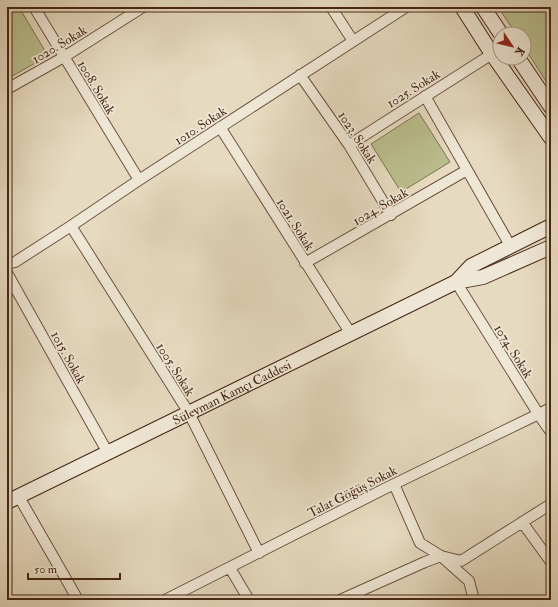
<svg xmlns="http://www.w3.org/2000/svg" width="558" height="607" font-family="'IM FELL Double Pica',serif">
  <style>
    .green { fill: #babe8e; stroke: #807251 }
    .lines { fill: none; stroke-linecap: round; stroke-linejoin: round }
    .street-casing { stroke: #6e533f; stroke-width: 12 }
    .secondary-casing { stroke: #462614; stroke-width: 16 }
    .street { stroke: #efe7d6; stroke-width: 10 }
    .secondary { stroke: #efe7d6; stroke-width: 14 }
    .labels { text-anchor: middle; stroke-width: 3.5; stroke-linejoin: round; paint-order: stroke }
    .street-label { font-size: 13px; fill: #462614; stroke: #efe7d6 }
  </style>
  <rect width="100%" height="100%" fill="#e6dac0"/>
  <filter id="stains"><feTurbulence type="fractalNoise" baseFrequency=".005" numOctaves="4"/><feColorMatrix values="0 0 0 0 .2 0 0 0 0 .09 0 0 0 0 .02 0 0 0 .5 -.17"/></filter>
  <radialGradient id="worn" r=".72"><stop offset=".6" stop-color="#630" stop-opacity="0"/><stop offset="1" stop-color="#630" stop-opacity=".3"/></radialGradient>
  <path class="green" d="M14 7H19L48 56 7 79V11Z
    M498 7H551V89L524 47V34H516Z
    M419 113 450 162 401 192 371 144Z"/>
  <g class="lines">
    <defs>
      <path id="street" d="M34 7 139 180
        M331 7 353 41
        M300 75 349 145 391 215
        M7 89 64 57 143 7
        M425 96 511 247
        M220 127 351 334
        M349 145 492 54
        M71 226 189 413 259 553
        M305 263 467 170
        M7 264 15 262 71 226 139 180 406 7
        M7 273 108 453
        M456 282 539 415 551 432
        M394 484 420 543 441 556 469 581 474 600
        M19 497 78 600
        M522 522 551 562
        M230 568 249 600
        M165 600 386 488 551 408
        M340 600 425 562 441 556 461 561 551 504"/>
      <g id="secondary">
        <path d="M462 7 492 54 551 138"/>
        <path d="M483 7 501 34"/>
        <path d="M518 58 551 107"/>
        <path d="M456 282 471 266 551 226"/>
        <path id="s1" d="M7 502 456 282 483 277 551 247"/>
      </g>
    </defs>
    <use href="#street" class="street-casing"/>
    <use href="#secondary" class="secondary-casing"/>
    <use href="#street" class="street"/>
    <use href="#secondary" class="secondary"/>
  </g>
  <g class="labels">
    <g class="street-label">
      <text transform="translate(59 44) rotate(-31)" y="5">1020. Sokak</text>
      <text transform="translate(97 87) rotate(59)" y="5">1008. Sokak</text>
      <text transform="translate(413 88) rotate(-32)" y="5">1025. Sokak</text>
      <text transform="translate(200 125) rotate(-33)" y="5">1010. Sokak</text>
      <text transform="translate(358 137) rotate(57)" y="5">1023. Sokak</text>
      <text transform="translate(380 206) rotate(-30)" y="5">1024. Sokak</text>
      <text transform="translate(296 224) rotate(58)" y="5">1021. Sokak</text>
      <text transform="translate(514 351) rotate(58)" y="5">1074. Sokak</text>
      <text transform="translate(69 357) rotate(61)" y="5">1015. Sokak</text>
      <text transform="translate(176 369) rotate(58)" y="5">1005. Sokak</text>
      <text dy="5" stroke="none"><textPath href="#s1" startOffset="250">Süleyman Kamçı Caddesi</textPath></text>
      <text transform="translate(352 491) rotate(-27)" y="5">Talat Göğüş Sokak</text>
    </g>
  </g>
  <rect width="558" height="607" fill="none" stroke="#e6dac0" stroke-width="24"/>
  <rect x="8" y="8" width="542" height="591" fill="none" stroke="#462614" stroke-width="2"/>
  <rect x="12" y="12" width="534" height="583" fill="none" stroke="#462614"/>
  <g transform="translate(512 46) rotate(125)"><circle r="19" fill="#efe7d6" stroke="#ab9a88"/>
  <path d="M0-3L7 15L0 10L-7 15Z" fill="#8f2418"/>
  <text y="-6" font-size="11" font-weight="bold" text-anchor="middle" fill="#462614">K</text>
  </g>
  <path d="M28 573v6h92v-6" fill="none" stroke="#462614" stroke-width="2"/>
  <text x="34" y="573" font-size="12" fill="#462614" stroke="#efe7d6" stroke-width="3" paint-order="stroke">50 m</text>
  <rect width="100%" height="100%" filter="url(#stains)"/>
  <rect width="100%" height="100%" fill="url(#worn)"/>
</svg>
